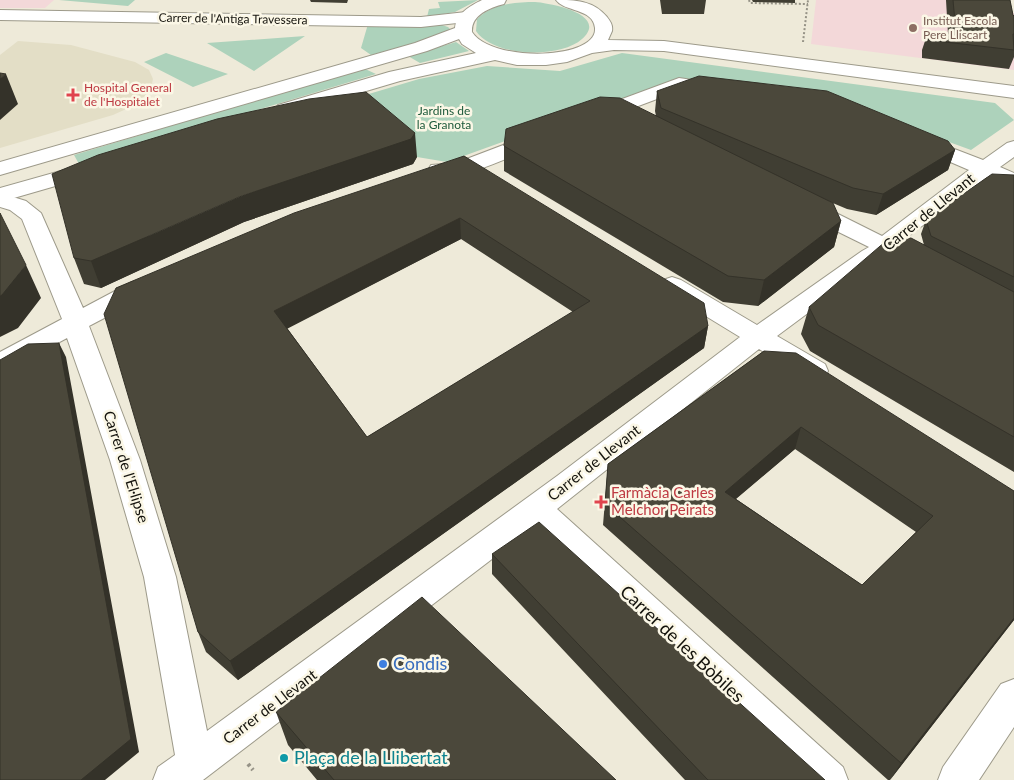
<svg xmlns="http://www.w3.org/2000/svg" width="1014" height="780" font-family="Lato,sans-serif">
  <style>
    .built { fill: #e3dec6 }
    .education { fill: #f3d8d9 }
    .green { fill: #add2bb }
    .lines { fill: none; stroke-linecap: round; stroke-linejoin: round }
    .street-casing { stroke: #9d9a8a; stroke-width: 2 }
    .secondary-casing { stroke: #9d9a8a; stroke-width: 2 }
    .path-far1 { stroke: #969387; stroke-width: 2; stroke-dasharray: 2 2; stroke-linecap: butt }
    .path { stroke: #969387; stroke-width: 4; stroke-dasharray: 3 3; stroke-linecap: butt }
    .street { fill: #fff; fill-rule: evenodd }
    .secondary { fill: #fff; fill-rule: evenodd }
    .wall { fill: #403e33; fill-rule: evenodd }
    .shaded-wall { fill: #343229 }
    .building { fill: #4b483b; stroke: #343229; fill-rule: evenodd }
    .education-dot { fill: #8d6e63; stroke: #fbf7e6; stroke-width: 2 }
    .health-dot { fill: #e0444e; stroke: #fbf7e6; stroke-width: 2 }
    .shop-dot { fill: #3f7fe0; stroke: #fbf7e6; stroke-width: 2 }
    .culture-dot { fill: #0f9aa8; stroke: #fbf7e6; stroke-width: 2 }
    .labels { text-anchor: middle; stroke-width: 5; stroke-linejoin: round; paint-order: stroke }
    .far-street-label { font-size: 12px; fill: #14130d; stroke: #fbf7e6 }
    .far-education-label { font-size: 12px; fill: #785e54; stroke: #fbf7e6; text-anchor: start }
    .far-health-label { font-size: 12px; fill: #be3a42; stroke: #fbf7e6; text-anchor: start }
    .far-park-label { font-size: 12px; fill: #1e5a3b; stroke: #fbf7e6 }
    .street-label { font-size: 15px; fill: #14130d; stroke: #fbf7e6 }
    .health-label { font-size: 15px; fill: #be3a42; stroke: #fbf7e6; text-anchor: start }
    .near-street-label { font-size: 18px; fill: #14130d; stroke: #fbf7e6 }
    .near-shop-label { font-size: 18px; fill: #366cbe; stroke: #fbf7e6; text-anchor: start }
    .near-culture-label { font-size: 18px; fill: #0d838f; stroke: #fbf7e6; text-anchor: start }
  </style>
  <rect width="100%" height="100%" fill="#eeead9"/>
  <path class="built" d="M18 41 71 45 135 62 149 70 153 79 151 88 146 95 135 105 113 115 0 148V55Z"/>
  <path class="education" d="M0 0H54L45 8H0Z
    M816 0H977L1014 13V70L811 44Z"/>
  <path class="green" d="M59 0H135L128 6Z
    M478 0 455 12 427 17 429 9 440 8 438 2Z
    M535 2C549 3 610 14 582 39 560 59 493 57 476 31L477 19C491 4 515 2 535 2Z
    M368 24 442 25 448 27 451 30 422 43 371 55 361 48Z
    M305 36 254 71 207 43Z
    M456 42 469 51 420 63 408 56Z
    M166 53 228 74 193 87 144 62Z
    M622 53 995 103 1014 120 971 150 823 96 678 79 447 162 417 157 218 139 419 79 487 66 560 71Z
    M363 68 376 74 79 164 74 155Z"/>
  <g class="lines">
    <defs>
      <path id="street" d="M0 10 421 17 466 12 472 13 474 17 472 21 466 22 421 27 0 20Z
        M679 78 699 81 701 85 699 89 681 90 601 120 594 122 587 120 584 116 587 112Z
        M540 131 547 133 550 137 547 141C516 154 464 182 431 175L428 170 431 165 456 163Z
        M918 135 983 160 1007 143 1014 141V157L1000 167 1014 173V187L987 177 902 241 901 245 907 248 911 253 907 258 899 260 888 257 878 261 777 336 825 364 828 371 825 378C803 384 778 361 759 349L557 509 843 767 848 780H801L535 526 203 780H153L158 767 175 755 144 577 110 460 67 338 9 369 0 372V352L62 319 22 219 10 210 0 207V193L26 201 41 213 83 308 132 282 141 280 150 282 153 288 150 294 89 326 140 460 176 577 207 731 557 476 740 337 663 290 660 285 663 280 672 277 681 280 757 325 862 251 869 247 800 213 797 208 800 203 808 201 816 203 882 236 969 170 911 145 908 141 911 137Z
        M1014 679V727L979 780H938L943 767 1001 684Z"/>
      <path id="secondary" d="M482 0H506L504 4C489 8 471 15 472 32 492 63 598 60 595 28 593 8 564 12 556 0 575 0 593 0 607 17 610 21 613 25 612 31L608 40 664 41 1014 86V98L664 51 614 50 592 53 567 62 546 65H517L495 60 400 81 285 115 278 113 275 109 278 105 389 72 476 53 462 44 459 39 427 51 0 175V162L415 43 455 28C456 14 470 6 482 0Z
        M89 163 97 164 100 169 97 174 0 202V188Z"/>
    </defs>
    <use href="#street" class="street-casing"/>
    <use href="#secondary" class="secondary-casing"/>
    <path class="path-far1" d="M749 0 750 3 808 4
      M803 42 808 0"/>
    <path class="path" d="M248 764 253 770"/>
    <use href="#street" class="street"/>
    <use href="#secondary" class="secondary"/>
  </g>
  <path class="wall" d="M310 0H348L347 3 311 2Z
    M660 0H706L704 14H662Z
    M752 0H795V3L753 2Z
    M946 0H1010L1013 15 1014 16V57L1009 69 922 58V50L928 32 948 34Z
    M657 91 955 150 948 170 876 215 847 209 828 201 841 221 834 247 758 306 723 302 504 171V146L656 116 655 111Z
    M464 156 708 326 704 348 238 680 206 652 198 632 116 288ZM461 239 573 312 367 437 287 328Z
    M417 157 413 164 244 222 101 288 84 284 74 258Z
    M1014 175V472L810 351 801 334 809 307 924 245 921 234 926 220Z
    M764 351 1014 491V620L890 780H888L603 525 608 464ZM795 449 916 532 862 585 736 499Z
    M492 554 825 780H685L492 574Z
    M276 712 616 780H317L288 745Z"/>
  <path class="shaded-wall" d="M6 74 18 104 0 120V79Z
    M415 133 417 157 413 164 244 222 101 288 91 261 239 197Z
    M955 150 948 170 876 215 883 194Z
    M460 218 461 239 279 333 274 311Z
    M841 221 834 247 758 306 764 280Z
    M26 265 41 298 18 328 0 337V296Z
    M708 326 704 348 238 680 230 661Z
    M59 343 66 357 139 752 105 780H81Z
    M801 427 795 449 720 512 725 492Z
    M1014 618V620L890 780 901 763Z"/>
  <path class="building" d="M953 0H1010L1013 15 1014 16V34H1013L1014 50 928 40V32L963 36 962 22H955Z
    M0 73 6 74 0 79Z
    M699 76 827 91 948 141 955 150 883 194 853 188 661 108 657 91Z
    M366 92 415 133 411 139 239 197 91 261 74 258 52 174 98 155 217 119 309 99Z
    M600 97 620 98 833 203 841 221 764 280 728 276 504 146 506 129Z
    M464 156 704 303 708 326 230 661 198 632 104 314 116 288 294 213ZM460 218 590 301 367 437 274 311Z
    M992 174 1014 175V277L931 236 926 220Z
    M0 213 26 265 2 295 0 296Z
    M911 238 1014 292V437L818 325 809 307 886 241Z
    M59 343 131 739 81 780H0V360L28 344Z
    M764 351 796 353 1014 491V618L901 763 605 504 608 464ZM801 427 933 516 862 585 725 492Z
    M539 522 825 780H708L492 554Z
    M422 597 616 780H334L276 712Z"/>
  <circle class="education-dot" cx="913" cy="28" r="5"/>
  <g class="health-dot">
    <path d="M70.5 87.5h5v5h5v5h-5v5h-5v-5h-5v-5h5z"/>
    <path d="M598.5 494.5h5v5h5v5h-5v5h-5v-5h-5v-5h5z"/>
  </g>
  <circle class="shop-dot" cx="383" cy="664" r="5"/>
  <circle class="culture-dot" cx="284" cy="758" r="5"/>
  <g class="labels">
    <g class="far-street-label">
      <text transform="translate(233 19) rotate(1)" y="4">Carrer de l'Antiga Travessera</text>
    </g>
    <g class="far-education-label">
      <text x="923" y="25">Institut Escola<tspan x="923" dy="14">Pere Lliscart</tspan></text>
    </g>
    <g class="far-health-label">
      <text x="84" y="92">Hospital General<tspan x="84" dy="14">de l'Hospitalet</tspan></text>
    </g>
    <g class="far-park-label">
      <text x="444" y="115">Jardins de<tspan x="444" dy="14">la Granota</tspan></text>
    </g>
    <g class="street-label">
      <text transform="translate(929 212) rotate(-39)" y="5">Carrer de Llevant</text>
      <text transform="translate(594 463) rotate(-38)" y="5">Carrer de Llevant</text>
      <text transform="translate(126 467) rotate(72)" y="5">Carrer de l'El·lipse</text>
      <text transform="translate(270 707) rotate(-37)" y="5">Carrer de Llevant</text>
    </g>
    <g class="health-label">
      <text x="611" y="498">Farmàcia Carles<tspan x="611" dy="17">Melchor Peirats</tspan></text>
    </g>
    <g class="near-street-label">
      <text transform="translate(682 644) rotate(43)" y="6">Carrer de les Bòbiles</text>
    </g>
    <g class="near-shop-label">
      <text x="393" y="670">Condis</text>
    </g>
    <g class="near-culture-label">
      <text x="294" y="764">Plaça de la Llibertat</text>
    </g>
  </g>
</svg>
